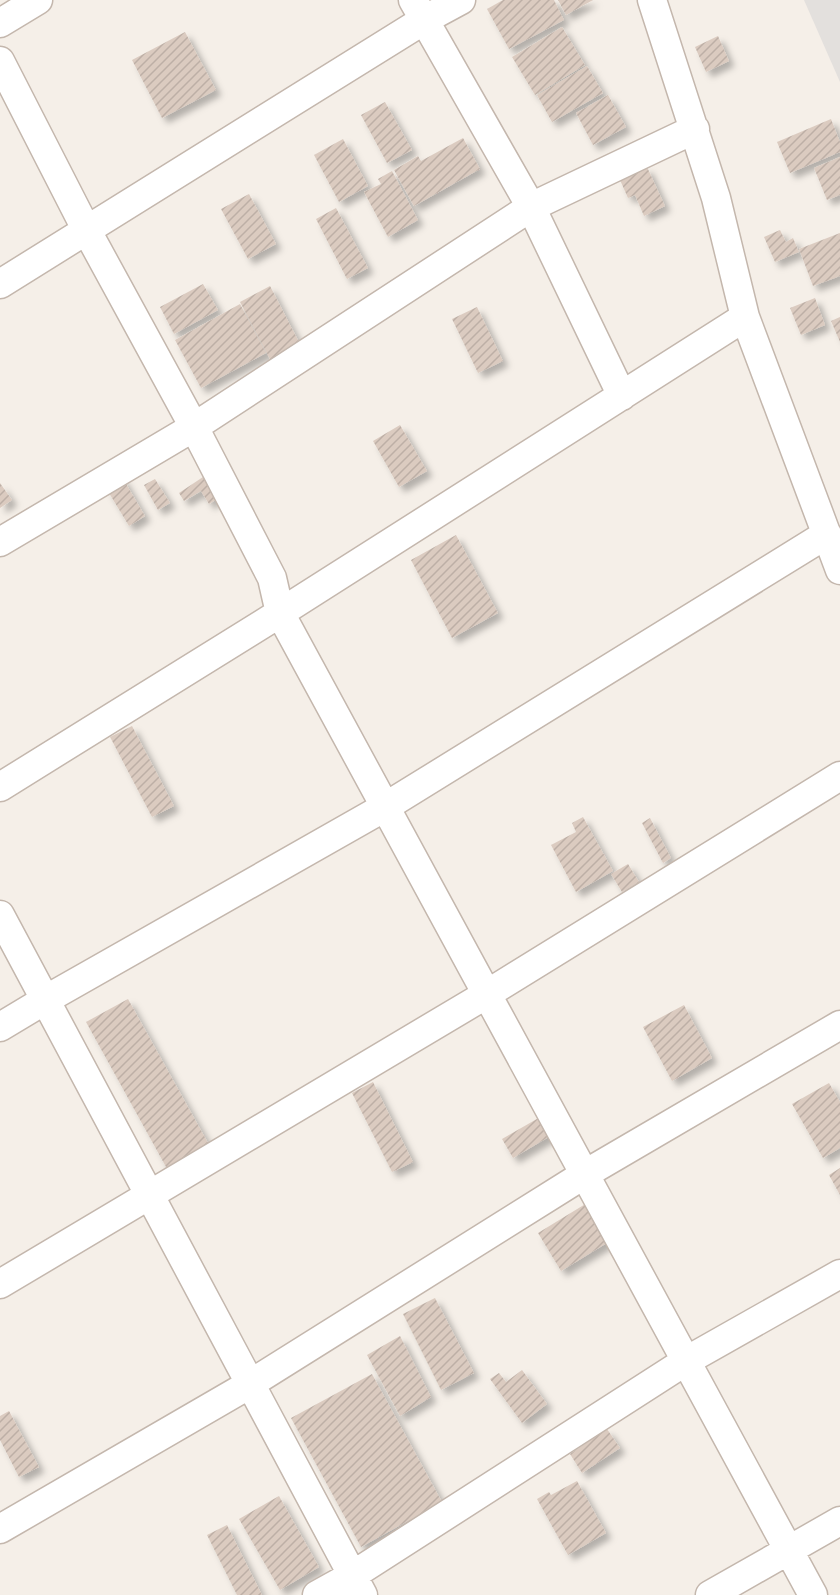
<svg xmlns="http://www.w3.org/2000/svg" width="840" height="1595" font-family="'Archivo Narrow',sans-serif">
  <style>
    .parking { fill: #e3e0dd }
    .building { fill: url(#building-hatch); filter: url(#shadow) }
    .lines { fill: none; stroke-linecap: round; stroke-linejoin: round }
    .minor-casing { stroke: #c4b7ad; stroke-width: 31 }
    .minor { stroke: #fff; stroke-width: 28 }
  </style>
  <defs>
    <pattern id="building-hatch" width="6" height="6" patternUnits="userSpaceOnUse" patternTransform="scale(1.5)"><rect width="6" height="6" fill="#dbcbc0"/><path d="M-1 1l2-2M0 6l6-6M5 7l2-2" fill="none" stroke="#bdafa6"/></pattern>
    <filter id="shadow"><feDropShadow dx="5.5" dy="5.5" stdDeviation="3" flood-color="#0004"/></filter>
  </defs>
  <rect width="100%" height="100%" fill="#f5efe8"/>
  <path class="parking" d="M804 0H840V82Z"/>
  <path class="building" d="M503 0H554L564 20 509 49 487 9Z
    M558 0H593L566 15Z
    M562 27 585 65 535 95 512 57Z
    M185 32 216 90 162 118 132 60Z
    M718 36 729 61 706 72 695 47Z
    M587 66 603 93 552 122 537 95Z
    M608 95 626 127 593 145 576 113Z
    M385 102 412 150 387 163 361 115Z
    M831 119 840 142V152L790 173 777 142Z
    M463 138 480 169 414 206 394 170 418 156 421 161Z
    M343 139 368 186 339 202 314 155Z
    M840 157V195L827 200 814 168Z
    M647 167 665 206 644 216 635 195 628 198 620 180Z
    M392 171 418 220 388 237 364 192 381 184 378 179Z
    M249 194 276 244 248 259 221 209Z
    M336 208 368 268 347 279 316 219Z
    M780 230 786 242 793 238 799 252 775 262 764 237Z
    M840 233V276L813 286 799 249Z
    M203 284 218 310 174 334 160 307Z
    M270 286 301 346 271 361 240 302Z
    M815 298 825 325 801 335 790 308Z
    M240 304 266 353 201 388 175 340Z
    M477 307 503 361 478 373 452 319Z
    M840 317V342L831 321Z
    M400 425 427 471 399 487 373 441Z
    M122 477 145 516 129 526 106 488Z
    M203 477 217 499 209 504 201 491 184 501 179 493Z
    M155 479 170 503 158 510 144 485Z
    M0 483 12 500 0 508Z
    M456 535 498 613 452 638 411 560Z
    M132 726 174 806 152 817 110 737Z
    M583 817 613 871 576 892 551 845 576 832 572 823Z
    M650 818 671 858 663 863 642 823Z
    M628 864 639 882 622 892 611 874Z
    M128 999 213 1152 171 1176 86 1022Z
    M684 1005 712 1058 672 1081 643 1027Z
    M373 1082 413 1162 392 1172 352 1093Z
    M829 1083 840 1102V1148L823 1158 792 1104Z
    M542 1116 552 1135 513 1158 502 1139Z
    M840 1168V1195L829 1175Z
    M587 1203 610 1241 561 1271 538 1233Z
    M435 1298 474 1373 441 1390 403 1314Z
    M400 1336 431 1397 400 1416 367 1355Z
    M522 1370 547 1404 522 1423 490 1379 499 1373 506 1382Z
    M372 1374 442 1502 361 1547 291 1418Z
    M9 1411 39 1467 19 1477 0 1440V1416Z
    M607 1429 620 1448 582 1473 570 1454Z
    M577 1481 606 1533 568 1555 537 1499 549 1492 551 1495Z
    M279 1496 319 1567 280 1590 239 1519Z
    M227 1525 262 1595H237L207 1535Z"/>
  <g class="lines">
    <defs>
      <path id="minor" d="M413 0 531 207 622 396
        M652 0 716 198 745 317 840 570
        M0 23 38 0
        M0 61 87 231 194 427 272 578 280 613 813 1595
        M0 284 424 20 461 0
        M0 542 194 427 531 207 695 129
        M0 787 280 613 745 317
        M0 915 363 1595
        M0 1027 45 1000 385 807 827 534
        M0 1284 487 994 840 776
        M0 1529 250 1384 585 1174 840 1025
        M317 1595 353 1575 686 1361 840 1274
        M710 1595 840 1521"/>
    </defs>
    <use href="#minor" class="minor-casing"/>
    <use href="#minor" class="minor"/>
  </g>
</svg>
